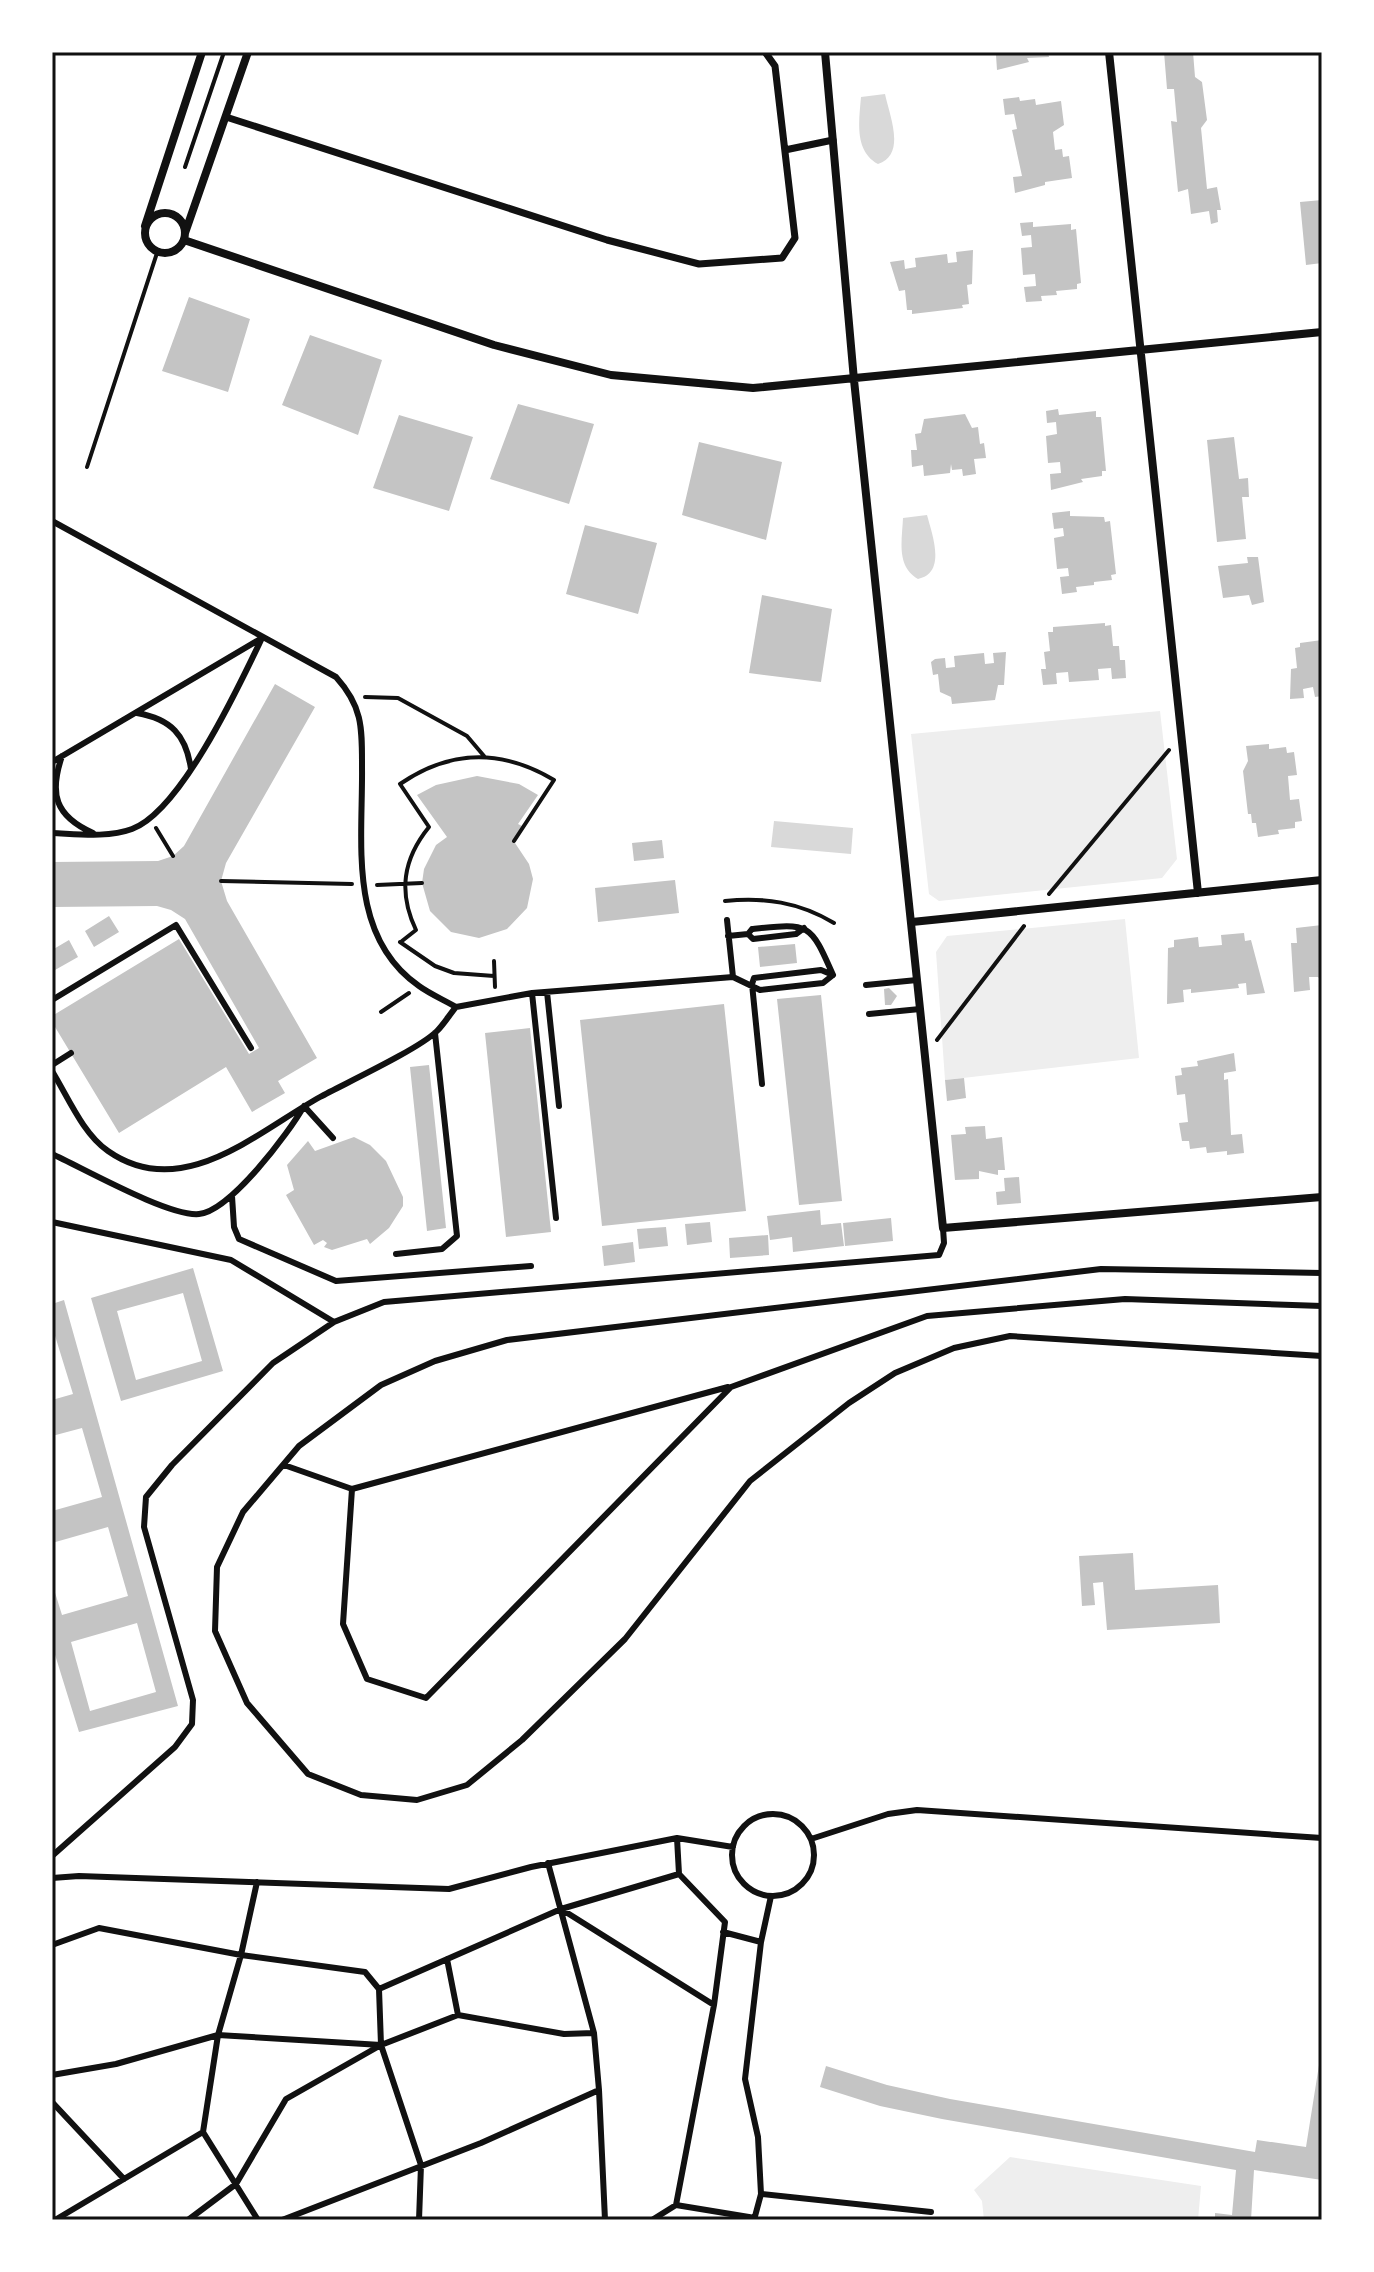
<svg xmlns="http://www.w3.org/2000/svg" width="1374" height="2272" font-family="Lato,sans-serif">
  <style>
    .green { fill: #eee }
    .water { fill: #d9d9d9 }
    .building { fill: #c4c4c4; fill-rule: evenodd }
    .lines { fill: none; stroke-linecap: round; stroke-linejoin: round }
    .path { stroke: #111; stroke-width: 4 }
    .service { stroke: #111; stroke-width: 6 }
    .pedestrian { stroke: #111; stroke-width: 7 }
    .minor { stroke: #111; stroke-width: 8 }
    .neatline { fill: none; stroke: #111; stroke-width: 3 }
  </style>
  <rect width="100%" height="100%" fill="#fff"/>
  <path class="green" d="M1160 711 1177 859 1162 878 939 901 929 894 911 734Z
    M1125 919 1139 1058 945 1080 936 952 947 936Z
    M1010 2157 1201 2186 1198 2220H984L982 2201 974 2190Z"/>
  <path class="water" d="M885 94C889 114 907 155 878 164 854 151 859 121 861 97Z
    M927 515C932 534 947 573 918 579 896 566 902 541 903 518Z
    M774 821 853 828 851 854 771 847Z"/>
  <path class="building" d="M1007 52H1048L1049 57 1027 58 1029 62 997 70 996 55Z
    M1164 52H1193L1195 77 1202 82 1207 120 1201 128 1207 189 1217 187 1221 210H1217L1218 222 1211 224 1209 211 1191 214 1188 189 1178 192 1171 121 1177 122 1174 89H1167Z
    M1019 97 1020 101 1035 99 1036 105 1061 101 1064 125 1053 132 1055 150 1062 149 1063 157 1069 156 1072 178 1045 182V185L1015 193 1013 177 1022 176 1012 130 1017 129 1014 114 1005 115 1003 99Z
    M1322 200V263L1306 265 1300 202Z
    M1033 222V227L1071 224V230L1076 229 1081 283 1077 284V289L1056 291 1057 295 1041 296 1042 301 1026 302 1024 287 1036 286 1035 274 1023 275 1021 248 1032 247 1031 235 1022 236 1020 223Z
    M973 250 972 284 967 285 969 304 962 305 963 308 912 314V310H907L905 290 899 291 890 262 904 260 905 269 916 267 915 258 947 254 948 263 957 262 956 252Z
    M189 297 250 319 228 392 162 371Z
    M310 335 382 360 358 435 282 405Z
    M518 404 594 424 569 504 490 479Z
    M1058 409 1059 415 1096 411V417H1101L1106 471H1102V476L1081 479 1083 482 1051 490 1050 474 1061 473 1060 462 1048 463 1046 436 1057 434 1056 422 1047 423 1046 411Z
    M965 414 972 428 978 427 980 444 984 443 986 458 974 459 976 474 963 476 962 469 952 470 951 464 950 473 924 476 923 465 912 467 911 450H917L915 434 921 433 924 419Z
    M399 415 473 437 449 511 373 488Z
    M1234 437 1239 479 1248 478 1249 497H1242L1246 539 1217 542 1207 440Z
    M699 442 782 462 766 540 682 515Z
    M1070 511V516L1104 517 1105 522 1110 521 1116 574 1111 575 1112 580 1094 582V585L1076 587 1077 592 1062 594 1060 577 1069 576 1068 568 1057 569 1054 538 1064 536 1063 528 1054 529 1052 513Z
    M585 525 657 543 638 614 566 594Z
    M1247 557H1258L1264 602 1252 605 1249 595 1223 598 1218 566 1248 563Z
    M762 595 832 609 821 682 749 673Z
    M1105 623V626L1111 625 1113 646H1119L1120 660H1125L1126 678 1112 679 1111 668 1098 669 1099 680 1069 682 1068 672 1056 673 1057 684 1043 685 1041 669H1046L1044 652 1050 651 1048 632H1053V627Z
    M1322 640V696L1315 697 1313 687 1303 689 1304 698 1290 699 1291 669 1297 668 1295 648 1300 647V643Z
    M1006 652 1004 685H998L995 700 952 704 951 697 940 692 938 674 933 675 931 662 935 659 945 658 946 668 955 667 954 656 984 653 985 664 994 663 993 653Z
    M275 684 315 707 226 863 221 881 227 901 317 1058 278 1081 285 1093 252 1112 226 1067 119 1133 52 1022V1016L179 939 249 1054 259 1048 185 919 171 910 157 906 52 907V862L158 861 173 856 184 846Z
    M1269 744V749L1286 747 1287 753 1294 752 1297 775 1288 776 1290 800 1299 799 1302 821 1295 822V828L1278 830 1279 834 1258 837 1256 823H1252L1251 814H1248L1243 771 1248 761 1246 746Z
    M477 776 519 784 538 795 518 824 522 826 513 840 529 864 533 879 527 908 507 929 479 938 451 932 430 911 422 883 424 869 436 845 447 837 417 795 436 785Z
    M662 840 664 858 634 861 632 843Z
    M675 880 679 913 598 922 595 888Z
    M109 916 119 932 94 947 85 931Z
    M1322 925V981L1318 977H1309L1310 990 1294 992 1291 943H1297L1296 928Z
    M1244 933 1245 941 1251 940 1265 993 1247 995 1246 983 1238 984 1239 988 1191 993V989L1183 990 1184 1002 1167 1004 1168 948 1174 947V940L1198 937 1199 947 1222 945 1221 935Z
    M69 940 78 957 55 970 52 950Z
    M795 944 797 963 760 967 758 947Z
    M889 988 897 996 891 1005H885L884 989Z
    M821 995 842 1201 799 1205 777 999Z
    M724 1004 746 1211 602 1226 580 1020Z
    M530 1028 551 1232 506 1237 485 1033Z
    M1234 1053 1236 1071 1224 1073V1080L1228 1079 1231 1135 1242 1134 1244 1153 1227 1155V1151L1207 1153 1206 1147 1190 1149 1189 1141H1182L1179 1123 1188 1122 1185 1094 1177 1095 1175 1076 1182 1075 1181 1068 1198 1066 1197 1061Z
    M429 1065 446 1228 427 1231 410 1067Z
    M964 1078 966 1098 947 1101 945 1080Z
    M985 1126 986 1139 1002 1137 1005 1170H998V1175L979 1171V1179L955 1180 951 1135 966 1134 965 1127Z
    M354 1137 370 1145 386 1161 403 1197V1206L389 1228 370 1244 367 1239 332 1250 324 1247 327 1243 323 1240 314 1245 286 1195 294 1190 287 1165 308 1141 315 1151Z
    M1019 1177 1021 1203 997 1205 996 1192 1005 1191 1004 1178Z
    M820 1210 821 1225 841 1223 844 1246 793 1252 792 1237 770 1240 767 1216Z
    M891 1218 893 1241 845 1246 843 1223Z
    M710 1222 712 1242 687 1245 685 1224Z
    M666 1227 668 1246 639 1249 637 1229Z
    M768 1235 769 1255 730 1258 729 1238Z
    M633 1242 635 1262 604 1266 602 1246Z
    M193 1268 223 1371 121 1401 91 1298ZM183 1293 202 1361 136 1380 117 1311Z
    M64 1300 178 1706 79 1732 52 1645V1583L62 1615 128 1596 108 1527 52 1543V1511L102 1497 82 1428 52 1436V1400L73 1394 52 1326V1304ZM137 1623 156 1692 90 1711 71 1642Z
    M1133 1553 1135 1590 1218 1585 1220 1623 1107 1630 1103 1582 1093 1583 1095 1605 1082 1606 1079 1556Z
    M1319 2065 1322 2180 1254 2170 1251 2220H1215V2213L1232 2215 1236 2170 942 2119 880 2106 820 2087 826 2066 887 2085 950 2099 1255 2152 1257 2140 1306 2147Z"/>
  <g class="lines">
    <path class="path" d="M185 167 224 52
      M87 467 157 253
      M365 697 398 698 467 736 484 756
      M156 828 173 856
      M221 881 352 884
      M377 885 422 883
      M1049 894 1169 750
      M725 901C764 897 799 902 834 923
      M402 941 416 930C398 892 403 859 429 827L400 784C451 749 502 749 554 780L514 841
      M400 942 435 966 454 973 494 976
      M494 961 495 987
      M381 1012 409 993
      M937 1040 1024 926"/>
    <path class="service" d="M52 521 336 677C363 707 362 728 362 767 363 842 347 936 419 986 430 994 444 1000 456 1007
      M137 713C171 719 186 735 191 769
      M62 756C49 794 55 816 93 833
      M52 762 262 638
      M52 833C77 834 108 838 132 829 181 811 239 686 262 638
      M727 920 733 977
      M748 934 753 939 796 934 804 928
      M728 936 748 934 752 929C809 923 810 922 833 975
      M752 984 762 1084
      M752 984 754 978 821 970 833 975
      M866 985 917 980
      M547 992 559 1106
      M532 993 556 1218
      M52 1000 176 925 251 1048
      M869 1014 920 1009
      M52 1065 71 1053
      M52 1071C68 1097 83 1134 108 1151 182 1203 257 1132 320 1097 346 1083 419 1049 437 1031 444 1024 450 1014 456 1007L532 993 733 977 760 990 823 983 833 975
      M52 1154C83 1168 169 1217 199 1214 230 1211 289 1133 304 1106L333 1138
      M232 1196 234 1227 239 1239 336 1281 531 1266
      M52 1222 231 1260 334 1322
      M396 1254 442 1249 457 1236 435 1033
      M1322 1273 1101 1269 507 1340 435 1361 381 1385 299 1446 243 1512 217 1567 215 1631 247 1703 308 1774 361 1795 417 1800 467 1785 522 1740 625 1639 750 1481 849 1403 895 1373 954 1348 1010 1336 1322 1356
      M284 1465 352 1489 343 1624 367 1679 426 1698 731 1387 927 1316 1125 1299 1322 1306
      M352 1489 728 1387
      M732 1855a41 41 0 1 1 82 0a41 41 0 1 1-82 0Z
      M677 1838 679 1874
      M811 1839 888 1814 917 1810 1322 1838
      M52 1856 175 1747 192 1724 193 1700 144 1527 146 1497 172 1465 273 1363 334 1322 384 1302 939 1255 944 1243 943 1228
      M548 1863 594 2033
      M52 1878 79 1876 449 1889 531 1867 677 1838 733 1847
      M257 1882 241 1955 365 1972 379 1989 381 2045 421 2165 419 2220
      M561 1909 679 1874 725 1922 714 2005
      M723 1932 761 1942
      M52 1945 99 1928 241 1955 218 2035 116 2064 52 2075
      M447 1959 458 2015
      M379 1989 561 1909 714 2005 676 2205 652 2220
      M599 2090 605 2220
      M52 2102 124 2179
      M203 2132 218 2035 381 2045
      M761 2194 931 2212
      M676 2205 755 2218
      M55 2220 203 2132 258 2220
      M188 2220 236 2184 286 2099 381 2045 458 2015 564 2034 594 2033 599 2090 481 2143 282 2220
      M754 2220 761 2194 758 2137 745 2079 761 1942 771 1896"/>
    <path class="pedestrian" d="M226 117 607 240 699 264 782 258 795 238 775 66 765 52
      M785 150 833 140"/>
    <path class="minor" d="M825 52 854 380 943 1228 1322 1197
      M1109 52 1198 893
      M145 233a20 20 0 1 1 40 0a20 20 0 1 1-40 0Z
      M145 226 202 52
      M185 233 248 52
      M184 240 494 345 611 375 753 388 1322 332
      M912 922 1322 880"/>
  </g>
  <rect width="1374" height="2272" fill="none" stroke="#ffffff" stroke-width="108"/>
  <rect x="54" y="54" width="1266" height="2164" class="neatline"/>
</svg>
